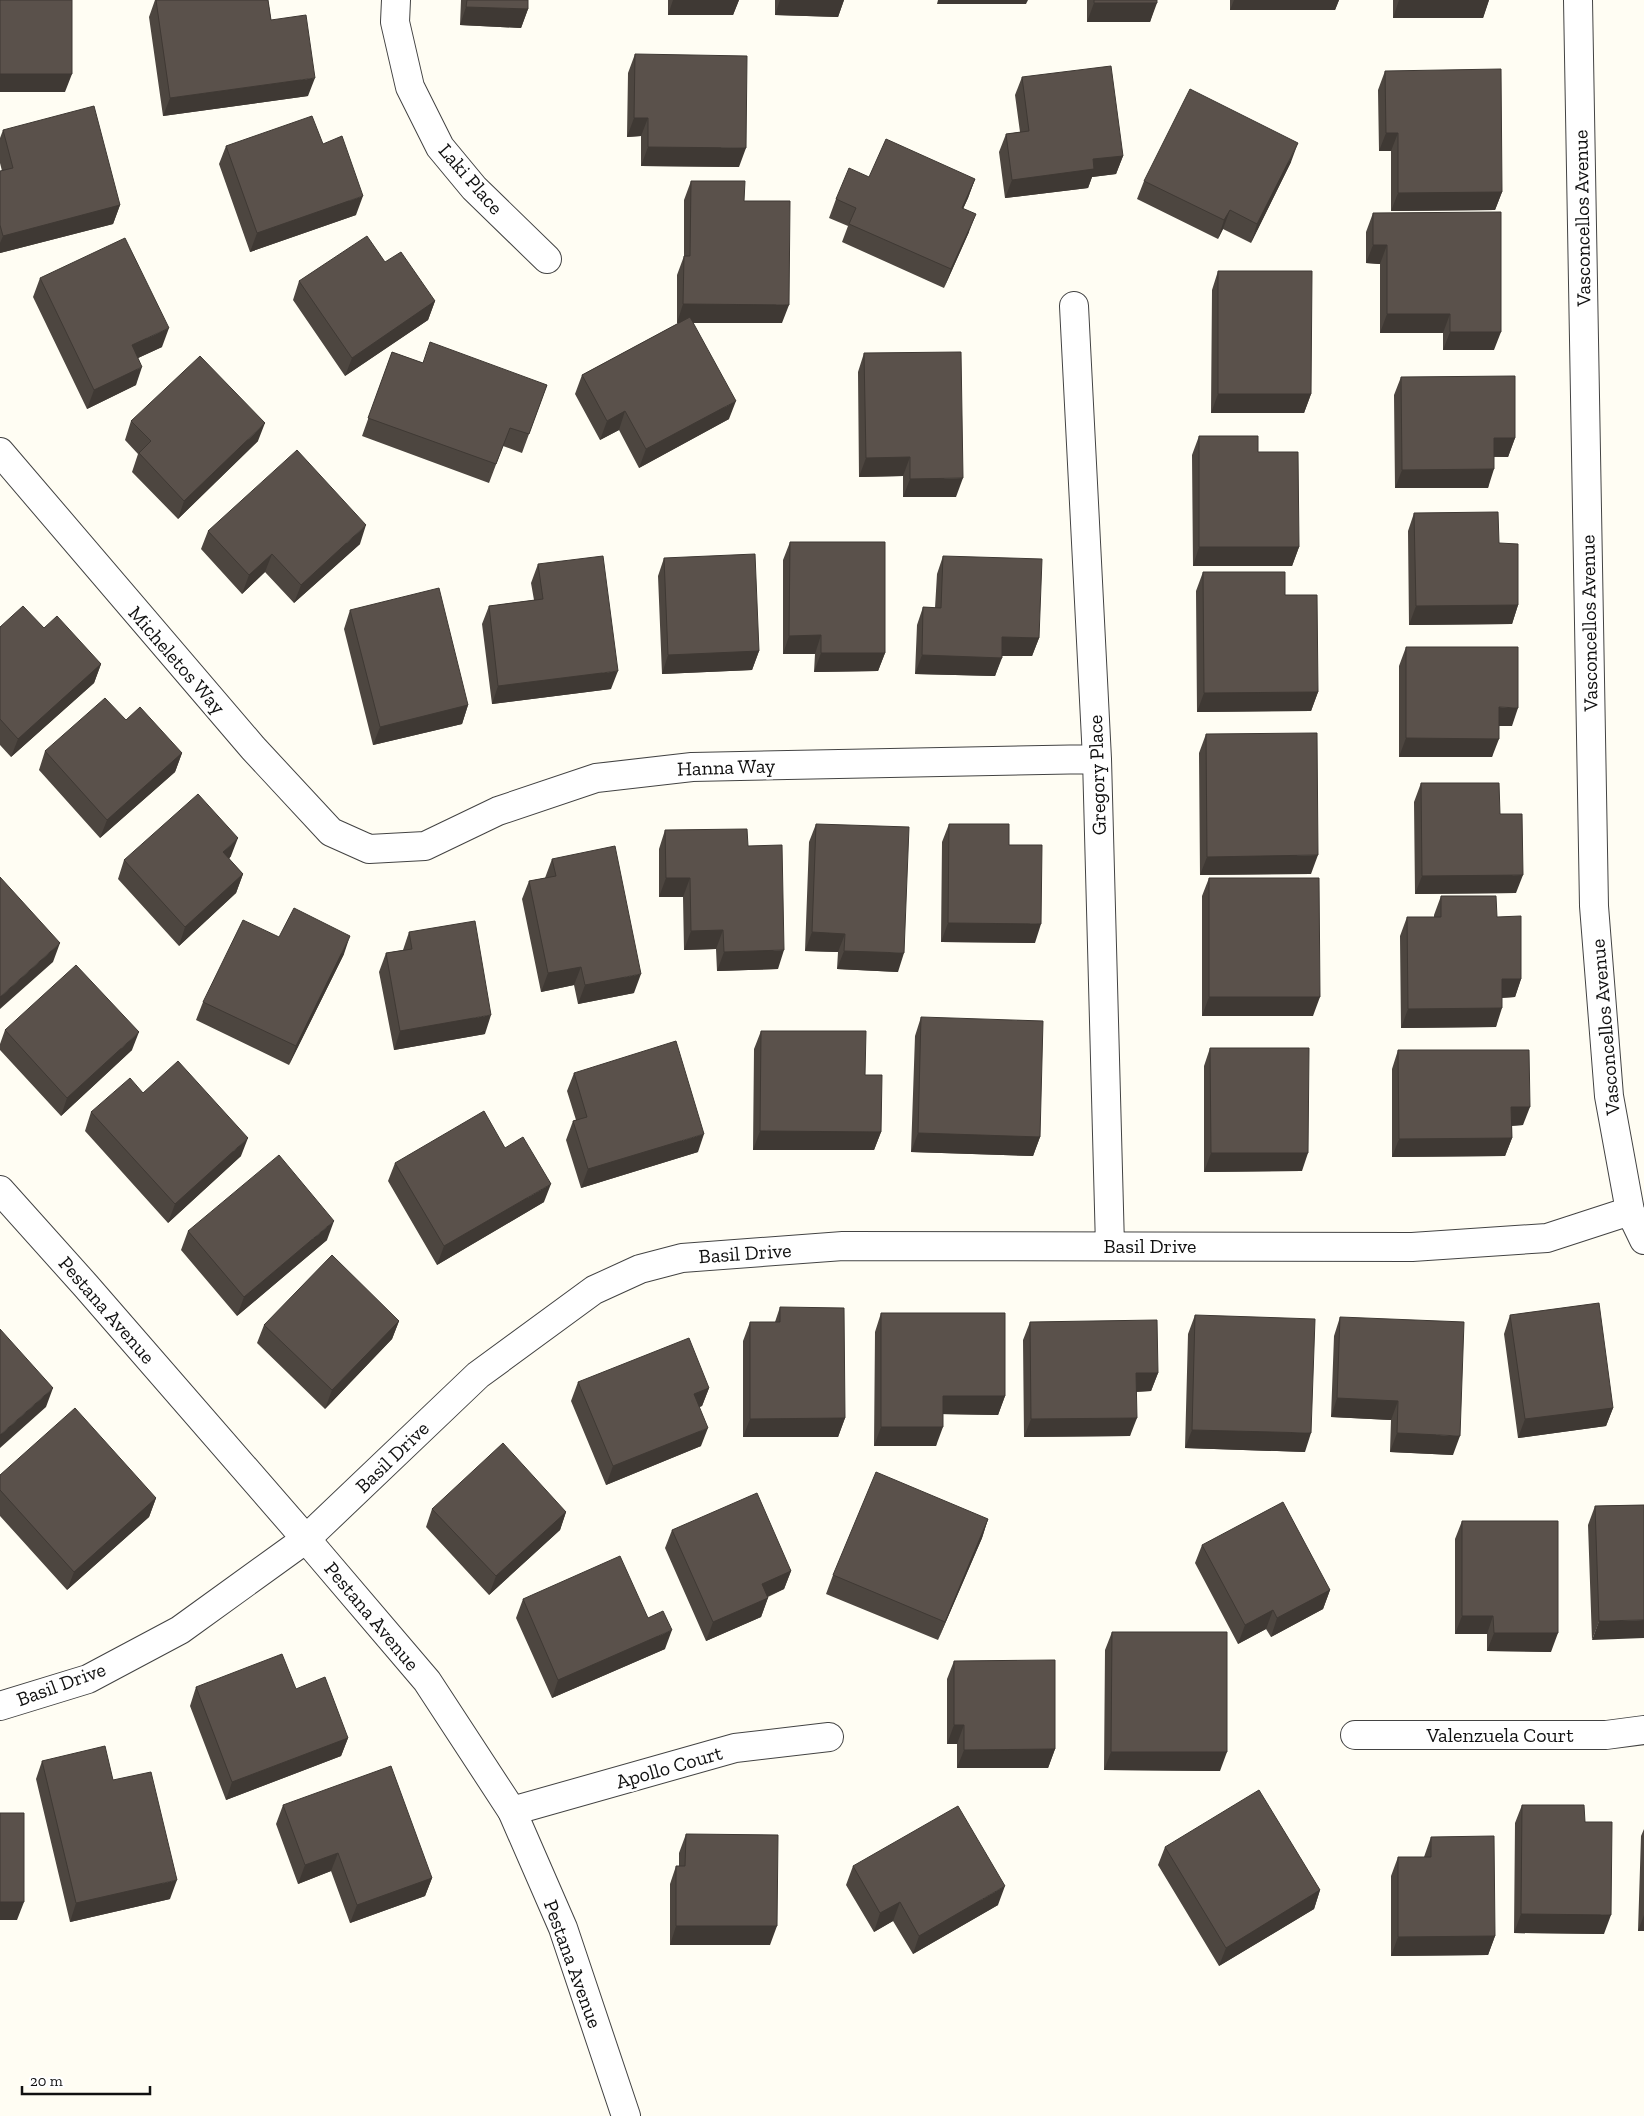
<svg xmlns="http://www.w3.org/2000/svg" width="1644" height="2116" font-family="'Zilla Slab',serif">
  <style>
    .lines { fill: none; stroke-linecap: round; stroke-linejoin: round }
    .minor-casing { stroke: #434343; stroke-width: 30 }
    .tertiary-casing { stroke: #434343; stroke-width: 30 }
    .minor { stroke: #fff; stroke-width: 28 }
    .tertiary { stroke: #fff; stroke-width: 28 }
    .wall { fill: #4d4640 }
    .shaded-wall { fill: #3f3934 }
    .building { fill: #5a514b; stroke: #3f3934 }
    .labels { text-anchor: middle; stroke-width: 5; stroke-linejoin: round; paint-order: stroke }
    .street-label { font-size: 20px; fill: #101010; stroke: #fff }
  </style>
  <rect width="100%" height="100%" fill="#fffdf3"/>
  <g class="lines">
    <defs>
      <path id="minor" d="M396 0 395 22 410 87 440 147 474 188 547 259
        M1578 0 1594 906 1609 1096 1630 1211 1644 1240
        M1074 306 1097 759 1110 1246
        M0 452 253 748 331 832 369 849 425 846 498 811 596 778 692 767 1097 759
        M0 1706 88 1679 180 1630 306 1539 478 1375 594 1290 640 1269 682 1258 843 1246 1412 1247 1547 1238 1630 1211
        M1355 1735H1606L1644 1730
        M512 1811 735 1748 829 1737"/>
      <path id="tertiary" d="M0 1190 86 1286 306 1539 427 1681 512 1811 563 1928 626 2116"/>
    </defs>
    <use href="#minor" class="minor-casing"/>
    <use href="#tertiary" class="tertiary-casing"/>
    <use href="#minor" class="minor"/>
    <use href="#tertiary" class="tertiary"/>
  </g>
  <path class="wall" d="M155 0H268L271 20 308 96 163 116 149 17Z
    M461 0H528V9L521 28 460 25Z
    M668 0H739L733 15H668Z
    M775 0H844L838 17 775 15Z
    M1087 0H1157L1150 22H1087Z
    M1230 0H1339L1335 10H1230Z
    M1393 0H1489L1483 18H1393Z
    M635 54 739 167 641 166V136L627 137 628 73Z
    M1385 71 1502 192 1495 210 1391 211V151H1379L1378 90Z
    M1022 77 1123 156 1116 174 1092 177 1088 188 1005 198 999 152 1006 134 1020 132 1015 95Z
    M3 130 120 205 113 224 0 253V171H2L0 163V138Z
    M323 144 356 215 250 252 219 164 226 146Z
    M1291 162 1251 243 1223 229 1218 239 1137 199 1144 181Z
    M869 177 975 179 968 198 963 209 969 232 944 288 842 242 848 226 829 218 836 199Z
    M691 181 744 201 782 323H693L729 419 639 468 619 430 600 440 575 394 582 375 679 323H677V275L684 256V200Z
    M1373 213 1494 350H1443V333H1380V264L1366 263V232Z
    M385 262 435 301 428 320 345 376 293 300 299 281Z
    M1218 271 1311 394 1304 413H1211L1212 290Z
    M40 278 162 347 138 358 136 385 87 409 33 297Z
    M392 352 423 363 547 385 522 453 503 446 489 483 362 436Z
    M864 353 956 497H903V476L859 477 858 372Z
    M1401 377 1515 438 1508 457H1494L1488 488H1395L1394 395Z
    M131 421 258 441 178 519 132 472 138 454 125 440Z
    M1199 436 1258 452 1299 547 1292 566H1193L1192 455Z
    M1414 513 1499 543 1518 605 1512 624 1409 625 1408 531Z
    M208 531 360 544 294 603 265 572 242 594 201 549Z
    M790 542 885 653 878 671 814 672 815 654H783V560Z
    M943 556 1039 638 1032 656H1002L995 676 915 674 917 625 923 607 935 608 937 574Z
    M664 558 759 651 752 670 662 674 658 576Z
    M538 564 611 689 492 704 482 624 489 606 534 600 531 583Z
    M1203 572 1285 595 1318 692 1311 711 1197 712 1196 591Z
    M350 610 468 705 462 724 373 745 344 629Z
    M0 627 44 628 101 664 94 683 11 757 0 745Z
    M1406 647 1512 726H1499L1492 757H1399V666Z
    M1206 734 1311 874 1200 875 1199 753Z
    M45 751 182 753 175 772 100 838 39 770Z
    M1421 783 1500 814 1516 893 1415 894 1414 802Z
    M816 824 898 972 837 969 838 952 805 951 809 842Z
    M949 824 1009 845 1035 943 941 942 942 842Z
    M665 830 748 846 778 969 717 971 716 949 684 950 683 897H659V849Z
    M231 856 229 859 243 874 236 893 179 946 118 879 124 860Z
    M552 859 634 993 578 1004 574 985 541 992 522 899 529 881 545 878Z
    M1209 878 1313 1016H1202V896Z
    M1441 896 1497 917 1521 979 1515 997 1502 998 1496 1027 1401 1028 1400 936 1407 917H1434V915Z
    M409 932 485 1034 394 1050 379 972 386 953 403 950Z
    M279 937 344 954 289 1065 196 1020 203 1002Z
    M921 1017 1040 1137 1033 1156 911 1152 915 1036Z
    M5 1030 132 1050 61 1116 0 1050V1044Z
    M761 1031 865 1075 881 1132 874 1150H753L754 1049Z
    M1210 1048 1302 1171 1204 1172V1066Z
    M1398 1050 1523 1125 1512 1126V1138L1505 1156 1392 1157V1069Z
    M574 1073 698 1152 581 1188 566 1140 573 1121 576 1120 567 1091Z
    M143 1093 241 1156 168 1223 85 1131 91 1112Z
    M395 1163 544 1202 437 1265 388 1181Z
    M188 1231 327 1240 237 1316 181 1250Z
    M780 1307 845 1418 838 1437H743V1341L750 1322H775Z
    M881 1313 1005 1396 998 1415 943 1414 936 1446H874L875 1332Z
    M1195 1315 1305 1452 1185 1448 1188 1334Z
    M1510 1315 1613 1408 1606 1426 1518 1438 1504 1334Z
    M1340 1317 1453 1455 1390 1452 1391 1420 1331 1417 1334 1336Z
    M399 1321 392 1339 325 1409 257 1343 264 1325Z
    M1030 1322 1158 1373 1151 1391 1136 1392 1130 1436 1024 1437 1023 1340Z
    M578 1382 709 1388 702 1406 699 1407 701 1446 606 1485 571 1401Z
    M0 1475 156 1498 149 1517 67 1590 0 1516Z
    M1644 1505 1592 1640 1588 1525 1595 1506Z
    M432 1509 566 1512 560 1530 489 1595 426 1527Z
    M988 1519 982 1538 938 1640 826 1594 833 1575Z
    M1462 1521 1551 1652 1487 1651V1634H1455V1539Z
    M672 1530 791 1571 784 1589 768 1597 761 1617 706 1641 665 1548Z
    M1202 1545 1330 1590 1323 1609 1271 1637 1266 1629 1238 1644 1195 1563Z
    M523 1599 648 1618 665 1649 552 1698 516 1618Z
    M1112 1632 1220 1771 1104 1770 1105 1650Z
    M954 1661 1055 1749 1048 1768H957V1744H947V1679Z
    M196 1687 296 1689 348 1738 341 1756 226 1800 190 1706Z
    M42 1761 113 1780 170 1899 70 1922 36 1779Z
    M283 1805 432 1878 425 1896 350 1923 331 1871 298 1884 276 1824Z
    M1522 1805 1585 1822 1604 1934 1514 1933 1515 1823Z
    M1644 1829V1931H1638L1641 1836Z
    M686 1834 770 1945H670V1884L676 1866H679V1853Z
    M1431 1837 1495 1936 1488 1955 1391 1956V1876L1398 1857H1424Z
    M1165 1847 1320 1890 1314 1909 1219 1966 1158 1865Z
    M853 1866 998 1905 913 1954 893 1921 874 1932 846 1885Z"/>
  <path class="shaded-wall" d="M673 0H739L733 15H668Z
    M780 0H844L838 17 775 15Z
    M938 0H1028L1026 4H937Z
    M1234 0H1339L1335 10H1230Z
    M1399 0H1489L1483 18H1393Z
    M1094 3H1157L1150 22H1087Z
    M466 7 528 9 521 28 460 25Z
    M0 74H72L65 92H0Z
    M315 78 308 96 163 116 170 98Z
    M634 118H648L641 136 627 137Z
    M1386 133H1398L1391 151H1379Z
    M1298 143 1291 162 1251 243 1257 224Z
    M648 147 746 148 739 167 641 166Z
    M1123 156 1116 174 1092 177 1088 188 1005 198 1012 180 1093 159Z
    M975 179 968 198 955 226 962 208Z
    M1502 192 1495 210 1391 211 1398 193Z
    M363 196 356 215 250 252 257 233Z
    M120 205 113 224 0 253V243L3 236Z
    M1230 210 1223 229 1218 239 1224 220Z
    M976 214 969 232 944 288 951 269Z
    M1373 245H1387L1380 264 1366 263Z
    M435 301 428 320 345 376 352 358Z
    M683 304 789 305 782 323H677Z
    M1387 314H1450L1443 333H1380Z
    M169 328 162 347 125 364 132 345Z
    M1450 332H1501L1494 350H1443Z
    M142 367 136 385 87 409 94 390Z
    M1218 394H1311L1304 413H1211Z
    M736 401 729 419 639 468 646 449Z
    M625 411 619 430 600 440 607 421Z
    M265 423 258 441 178 519 184 501Z
    M1494 438H1515L1508 457 1487 456Z
    M910 457 903 476 859 477 866 458Z
    M1494 469 1488 488H1395L1402 470Z
    M963 478 956 497H903L910 479Z
    M366 525 360 544 294 603 301 585Z
    M1199 547H1299L1292 566H1193Z
    M272 554 265 572 242 594 249 575Z
    M1518 605 1512 624 1409 625 1416 606Z
    M821 635 815 654H783L789 636Z
    M1002 637 1039 638 1032 656H995Z
    M759 651 752 670 662 674 668 655Z
    M821 653H885L878 671 814 672Z
    M922 655 1002 658 995 676 915 674Z
    M101 664 94 683 11 757 18 739Z
    M618 671 611 689 492 704 498 686Z
    M1318 692 1311 711 1197 712 1204 693Z
    M468 705 462 724 373 745 380 727Z
    M1499 707 1518 708 1512 726H1492Z
    M1406 738 1499 739 1492 757H1399Z
    M182 753 175 772 100 838 107 820Z
    M238 838 231 856 216 871 223 852Z
    M1318 855 1311 874 1200 875 1207 857Z
    M243 874 236 893 179 946 185 927Z
    M1523 875 1516 893 1415 894 1422 876Z
    M666 878H690L683 897H659Z
    M948 923 1041 924 1035 943 941 942Z
    M723 930 716 949 684 950 691 931Z
    M812 932 845 934 838 952 805 951Z
    M350 936 344 954 289 1065 296 1046Z
    M60 943 53 962 0 1009V997Z
    M784 950 778 969 717 971 724 952Z
    M844 951 904 953 898 972 837 969Z
    M581 967 574 985 541 992 548 973Z
    M641 974 634 993 578 1004 585 985Z
    M1502 979H1521L1515 997 1496 998Z
    M1209 997H1320L1313 1016H1202Z
    M1502 1008 1496 1027 1401 1028 1408 1009Z
    M491 1015 485 1034 394 1050 400 1031Z
    M139 1032 132 1050 61 1116 67 1098Z
    M1511 1107H1530L1523 1125 1505 1126Z
    M760 1131 881 1132 874 1150H753Z
    M918 1133 1040 1137 1033 1156 911 1152Z
    M704 1134 698 1152 581 1188 588 1169Z
    M248 1138 241 1156 168 1223 175 1204Z
    M1512 1138 1505 1156 1392 1157 1399 1139Z
    M1211 1153H1308L1302 1171 1204 1172Z
    M551 1184 544 1202 437 1265 444 1246Z
    M334 1221 327 1240 237 1316 244 1297Z
    M399 1321 392 1339 325 1409 332 1390Z
    M1136 1373H1158L1151 1391 1129 1392Z
    M53 1388 46 1407 0 1448V1435Z
    M709 1388 702 1406 687 1412 694 1394Z
    M943 1396H1005L998 1415 936 1414Z
    M1337 1398 1398 1401 1391 1420 1331 1417Z
    M1613 1408 1606 1426 1518 1438 1525 1419Z
    M845 1418 838 1437H743L750 1419Z
    M1137 1418 1130 1436 1024 1437 1031 1419Z
    M881 1427H943L936 1446H874Z
    M708 1428 701 1446 606 1485 613 1466Z
    M1192 1430 1311 1433 1305 1452 1185 1448Z
    M1397 1433 1460 1436 1453 1455 1390 1452Z
    M156 1498 149 1517 67 1590 74 1572Z
    M566 1512 560 1530 489 1595 496 1576Z
    M988 1519 982 1538 938 1640 945 1622Z
    M791 1571 784 1589 755 1602 762 1584Z
    M1330 1590 1323 1609 1271 1637 1277 1618Z
    M768 1598 761 1617 706 1641 713 1622Z
    M1273 1610 1266 1629 1238 1644 1245 1625Z
    M1462 1616H1493L1487 1634H1455Z
    M1644 1620V1638L1592 1640 1599 1621Z
    M672 1630 665 1649 552 1698 558 1680Z
    M1494 1633H1558L1551 1652 1487 1651Z
    M954 1725H964L957 1744H947Z
    M348 1738 341 1756 226 1800 232 1782Z
    M1055 1749 1048 1768H957L964 1750Z
    M1111 1752H1227L1220 1771 1104 1770Z
    M338 1853 331 1871 298 1884 305 1865Z
    M432 1878 425 1896 350 1923 357 1905Z
    M177 1880 170 1899 70 1922 76 1903Z
    M1005 1886 998 1905 913 1954 919 1936Z
    M1320 1890 1314 1909 1219 1966 1226 1948Z
    M0 1902H24L17 1920H0Z
    M900 1902 893 1921 874 1932 880 1913Z
    M1521 1914 1611 1915 1604 1934 1514 1933Z
    M1644 1915V1931H1638Z
    M676 1926H777L770 1945H670Z
    M1495 1936 1488 1955 1391 1956 1398 1937Z"/>
  <path class="building" d="M0 0H72V74H0Z
    M156 0H268L271 20 306 15 315 78 170 98Z
    M467 0H528V9L466 7Z
    M1094 0H1157V3H1094Z
    M635 54 747 56 746 148 648 147V118H634Z
    M1111 66 1123 156 1093 159 1094 169 1012 180 1006 134 1029 131 1022 77Z
    M1501 69 1502 192 1398 193V133H1386L1385 71Z
    M1190 89 1298 143 1257 224 1230 210 1224 220 1144 181Z
    M94 106 120 205 3 236 0 225V171L13 168 3 130Z
    M312 116 323 144 342 136 363 196 257 233 226 146Z
    M886 139 975 179 962 208 976 214 951 269 849 224 856 208 836 199 849 168 869 177Z
    M691 181H745L744 201H790L789 305 683 304 684 256H690Z
    M1501 212V332H1450V314H1387V245H1373V213Z
    M367 236 385 262 401 252 435 301 352 358 299 281Z
    M125 238 169 328 132 345 142 367 94 390 40 278Z
    M1218 271H1312L1311 394H1218Z
    M690 317 736 401 646 449 625 411 607 421 582 375Z
    M430 342 547 385 529 434 510 428 496 464 368 418 392 352 423 363Z
    M961 352 963 478 910 479V457L866 458 864 353Z
    M200 356 265 423 184 501 139 453 151 441 131 421Z
    M1515 376V438H1494V469L1402 470 1401 377Z
    M1199 436H1258V452H1298L1299 547H1199Z
    M297 450 366 525 301 585 272 554 249 575 208 531Z
    M1498 512 1499 543 1518 544V605L1416 606 1414 513Z
    M790 542H885V653H821V635L789 636Z
    M755 554 759 651 668 655 664 558Z
    M603 556 618 671 498 686 489 606 543 599 538 564Z
    M943 556 1042 559 1039 638 1002 637V658L922 655 923 607 941 608Z
    M1203 572H1285V595H1317L1318 692 1204 693Z
    M439 588 468 705 380 727 350 610Z
    M23 606 44 628 57 616 101 664 18 739 0 719V627Z
    M1406 647H1518V708L1499 707V739L1406 738Z
    M105 698 126 720 140 707 182 753 107 820 45 751Z
    M1317 733 1318 855 1207 857 1206 734Z
    M1421 783H1499L1500 814H1522L1523 875 1422 876Z
    M198 794 238 838 223 852 243 874 185 927 124 860Z
    M816 824 909 827 904 953 844 951 845 934 812 932Z
    M949 824H1009V845H1042L1041 924 948 923Z
    M747 829 748 846 782 845 784 950 724 952 723 930 691 931 690 878H666L665 830Z
    M615 846 641 974 585 985 581 967 548 973 529 881 556 876 552 859Z
    M0 877 60 943 0 997Z
    M1209 878H1319L1320 997H1209Z
    M1441 896H1496L1497 917 1521 916V979H1502V1008L1408 1009 1407 917H1441Z
    M294 908 350 936 296 1046 203 1002 243 920 279 937Z
    M475 921 491 1015 400 1031 386 953 412 949 409 932Z
    M76 965 139 1032 67 1098 5 1030Z
    M921 1017 1043 1021 1040 1137 918 1133Z
    M761 1031H866L865 1075H882L881 1132 760 1131Z
    M676 1041 704 1134 588 1169 573 1121 587 1117 574 1073Z
    M1210 1048H1309L1308 1153H1211Z
    M1398 1050H1529L1530 1107H1511L1512 1138 1399 1139Z
    M178 1061 248 1138 175 1204 91 1112 130 1078 143 1093Z
    M484 1111 505 1148 523 1137 551 1184 444 1246 395 1163Z
    M279 1155 334 1221 244 1297 188 1231Z
    M332 1255 399 1321 332 1390 264 1325Z
    M1599 1303 1613 1408 1525 1419 1510 1315Z
    M780 1307 844 1308 845 1418 750 1419V1322H780Z
    M881 1313H1005V1396H943V1427H881Z
    M1195 1315 1315 1319 1311 1433 1192 1430Z
    M1340 1317 1464 1322 1460 1436 1397 1433 1398 1401 1337 1398Z
    M1157 1320 1158 1373H1136L1137 1418 1031 1419 1030 1322Z
    M0 1329 53 1388 0 1435Z
    M689 1338 709 1388 694 1394 708 1428 613 1466 578 1382Z
    M75 1408 156 1498 74 1572 0 1490V1475Z
    M503 1443 566 1512 496 1576 432 1509Z
    M876 1472 988 1519 945 1622 833 1575Z
    M757 1493 791 1571 762 1584 768 1598 713 1622 672 1530Z
    M1283 1502 1330 1590 1277 1618 1273 1610 1245 1625 1202 1545Z
    M1644 1505V1620L1599 1621 1595 1506Z
    M1462 1521H1558V1633H1494L1493 1616H1462Z
    M620 1556 648 1618 663 1611 672 1630 558 1680 523 1599Z
    M1112 1632H1227V1752H1111Z
    M282 1654 296 1689 325 1677 348 1738 232 1782 196 1687Z
    M1055 1660V1749L964 1750V1725H954V1661Z
    M105 1746 113 1780 151 1772 177 1880 76 1903 42 1761Z
    M391 1766 432 1878 357 1905 338 1853 305 1865 283 1805Z
    M1259 1790 1320 1890 1226 1948 1165 1847Z
    M1522 1805H1584L1585 1822H1612L1611 1915 1521 1914Z
    M958 1806 1005 1886 919 1936 900 1902 880 1913 853 1866Z
    M0 1813H24V1902H0Z
    M686 1834 778 1835 777 1926H676V1866H685Z
    M1494 1836 1495 1936 1398 1937V1857H1431V1837Z"/>
  <g class="labels">
    <g class="street-label">
      <text transform="translate(471 179) rotate(49)" y="7">Laki Place</text>
      <text transform="translate(1582 218) rotate(-91)" y="7">Vasconcellos Avenue</text>
      <text transform="translate(1589 623) rotate(-91)" y="7">Vasconcellos Avenue</text>
      <text transform="translate(177 660) rotate(49)" y="7">Micheletos Way</text>
      <text transform="translate(726 767) rotate(-2)" y="7">Hanna Way</text>
      <text transform="translate(1097 775) rotate(-92)" y="7">Gregory Place</text>
      <text transform="translate(1605 1027) rotate(-95)" y="7">Vasconcellos Avenue</text>
      <text x="1150" y="1253">Basil Drive</text>
      <text transform="translate(745 1253) rotate(-4)" y="7">Basil Drive</text>
      <text transform="translate(107 1310) rotate(49)" y="7">Pestana Avenue</text>
      <text transform="translate(392 1457) rotate(-44)" y="7">Basil Drive</text>
      <text transform="translate(372 1616) rotate(50)" y="7">Pestana Avenue</text>
      <text transform="translate(61 1684) rotate(-20)" y="7">Basil Drive</text>
      <text x="1500" y="1742">Valenzuela Court</text>
      <text transform="translate(669 1767) rotate(-16)" y="7">Apollo Court</text>
      <text transform="translate(573 1964) rotate(70)" y="7">Pestana Avenue</text>
    </g>
  </g>
  <path d="M22 2086v8h128v-8" fill="none" stroke="#101010" stroke-width="2.5"/>
  <text x="30" y="2086" font-size="15" fill="#101010" stroke="#ffffff" stroke-width="4" paint-order="stroke">20 m</text>
</svg>
